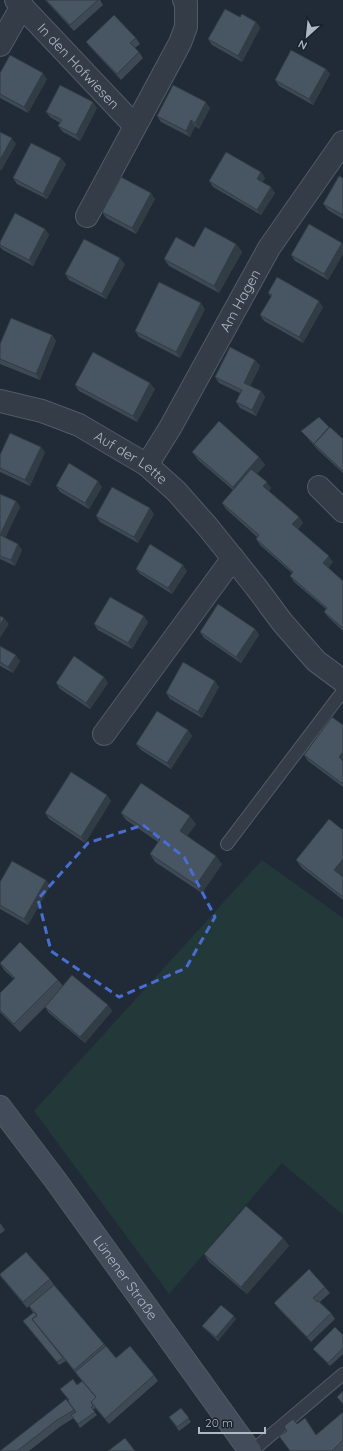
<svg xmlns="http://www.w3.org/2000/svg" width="343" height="1451" font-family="Quicksand,sans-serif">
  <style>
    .green { fill: #233839 }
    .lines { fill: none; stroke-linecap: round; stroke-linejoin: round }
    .service-casing { stroke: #515b65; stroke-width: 14 }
    .minor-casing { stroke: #515b65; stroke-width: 24 }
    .secondary-casing { stroke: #515b65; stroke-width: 24 }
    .service { stroke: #343d47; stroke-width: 12 }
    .minor { stroke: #343d47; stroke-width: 22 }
    .secondary { stroke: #424c5a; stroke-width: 22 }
    .wall { fill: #3e4955 }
    .shaded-wall { fill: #323c45 }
    .building { fill: #485563; stroke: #323c45 }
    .marked { fill: none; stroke: #486ed2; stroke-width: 3; stroke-dasharray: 8 5; stroke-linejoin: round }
    .labels { text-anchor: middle; stroke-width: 3.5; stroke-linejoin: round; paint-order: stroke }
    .street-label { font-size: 14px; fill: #aeb8c4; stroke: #19222c }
  </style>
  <rect width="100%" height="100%" fill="#202b37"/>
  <path class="green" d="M262 860 343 918V1215L282 1163 169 1294 34 1111Z"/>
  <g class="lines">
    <defs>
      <path id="service" d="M227 844 343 691
        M252 1451 343 1374"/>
      <g id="minor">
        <path id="s1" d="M16 0 135 126"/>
        <path d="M0 45 22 6"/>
        <path d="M87 216 180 43 186 27V3L184 0"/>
        <path id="s2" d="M0 401 42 411 79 425 147 465 176 491 207 526 256 587 282 622 316 661 343 681"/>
        <path id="s3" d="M147 465 170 428 269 248 343 142"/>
        <path d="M319 487 343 511"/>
        <path d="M104 734 233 558"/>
      </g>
      <g id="secondary">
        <path id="s4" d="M0 1107 56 1181 250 1451"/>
      </g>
    </defs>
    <use href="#service" class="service-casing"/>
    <use href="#minor" class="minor-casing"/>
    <use href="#secondary" class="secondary-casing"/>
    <use href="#service" class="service"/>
    <use href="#minor" class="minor"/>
    <use href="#secondary" class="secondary"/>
  </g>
  <path class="wall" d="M45 0H100L103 5 74 31Z
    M256 22 260 28 242 62 212 45 208 39Z
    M136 38 140 44 135 48 139 52 143 58 121 80 90 47 86 42Z
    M326 69 330 74 313 105 279 86 275 80Z
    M0 73 47 79 28 113 0 98Z
    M97 108 80 141 63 132 58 126 60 123 50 117 46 112Z
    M210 108 199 129 195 126 190 137 161 122 157 116Z
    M66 164 47 199 17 184 13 178Z
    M261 172 265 178 262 182 275 193 261 215 213 187 209 181Z
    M343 178V219L328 210 323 204Z
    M155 199 136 234 106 218 102 212Z
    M45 229 49 235 33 266 3 250 0 247V242Z
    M342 243 343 245V254L328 280 295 261 291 255Z
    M236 244 242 252 219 293 169 266 164 259 194 247Z
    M125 264 106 299 69 280 65 274Z
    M268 293 323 307 303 343 264 321 260 315 271 297Z
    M205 309 180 358 139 337 135 331Z
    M52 335 56 341 40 380 0 364V344Z
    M255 360 260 366 250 386 261 391 265 397 256 416 240 408 236 402 240 393 219 383 215 377Z
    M75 385 155 389 137 422 79 391Z
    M329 427 343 439V473L318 450 301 431Z
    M45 452 30 486 0 472V455Z
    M192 452 259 457 265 465 257 474 271 488 269 491 299 517 303 523 298 529 333 562 328 568 343 581V631L328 617 324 612 326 609 294 582 290 576 292 573 260 545 256 539 257 537 226 509 222 503 233 490 198 460Z
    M56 486 102 487 89 509 60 492Z
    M0 494 16 501 20 507 5 538 22 550 15 566 0 559Z
    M154 514 138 543 100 522 96 516Z
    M136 569 187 571 172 594 140 574Z
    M148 622 132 649 98 630 94 624Z
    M255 629 259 635 241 663 204 638 200 632Z
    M0 646 20 661 13 673 0 666Z
    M56 683H108L90 709 60 689Z
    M219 687 202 718 170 699 166 693Z
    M343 725V787L308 761 304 755Z
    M188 730 192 736 171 769 141 750 136 744Z
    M107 795 111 801 85 843 49 819 45 813Z
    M121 813 196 824 187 836 222 864 202 893 155 862 150 854 158 842 126 820Z
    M343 830V874L342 876 343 877V900L302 868 296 860Z
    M46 880 50 886 28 925 0 909V882Z
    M0 964 58 980 63 986 108 1005 112 1011 85 1043 49 1013 45 1007 20 1032 0 1012V993L14 979 5 971Z
    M0 1223 5 1230 0 1234Z
    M283 1238 289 1246 247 1294 209 1262 204 1254Z
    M0 1276 50 1279 54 1285 116 1358 154 1375 158 1381 109 1424 95 1408 93 1410 97 1415 80 1428 74 1418 61 1426 29 1451H0L69 1400 60 1389 77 1385 82 1381 66 1361 59 1365 25 1324 23 1321 33 1313 29 1306 27 1308Z
    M325 1287 330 1293 320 1302 331 1313 335 1319 311 1342 278 1308 274 1303Z
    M236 1319 218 1341 205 1329 202 1326Z
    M343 1335V1354L330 1366 313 1349Z
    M181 1408 191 1422 179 1431 169 1417Z
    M343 1412V1451H290L297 1424 316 1435Z"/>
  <path class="shaded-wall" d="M256 22 260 28 242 62 238 56Z
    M326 69 330 74 313 105 309 99Z
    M43 73 47 79 28 113 24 107Z
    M93 102 97 108 80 141 76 135Z
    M206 102 210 108 199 129 195 123Z
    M191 120 195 126 190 137 186 131Z
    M12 138 16 144 1 171 0 169V160Z
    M61 158 66 164 47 199 43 194Z
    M261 172 265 178 261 185 257 179Z
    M271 187 275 193 261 215 257 210Z
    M151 193 155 199 136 234 132 228Z
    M45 229 49 235 33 266 29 260Z
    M342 243 343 245V254L328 280 324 274Z
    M236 244 242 252 219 293 214 286Z
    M120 258 125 264 106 299 102 294Z
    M319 301 323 307 303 343 299 337Z
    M201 303 205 309 180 358 176 352Z
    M52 335 56 341 40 380 36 374Z
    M255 360 260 366 248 389 244 383Z
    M150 383 155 389 137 422 133 416Z
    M261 391 265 397 256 416 252 410Z
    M41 447 45 452 30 486 25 480Z
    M259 457 265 465 238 495 233 487Z
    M98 481 102 487 89 509 85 503Z
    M267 482 271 488 267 492 263 486Z
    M16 501 20 507 4 541 0 536Z
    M150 508 154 514 138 543 134 537Z
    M299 517 303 523 296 530 292 524Z
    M18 544 22 550 15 566 11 560Z
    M329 556 333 562 327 569 323 563Z
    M183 565 187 571 172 594 168 588Z
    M144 616 148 622 132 649 128 643Z
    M4 618 9 624 0 638V625Z
    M255 629 259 635 241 663 236 657Z
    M16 655 20 661 13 673 8 667Z
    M104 677 108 683 90 709 86 703Z
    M215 681 219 687 202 718 198 712Z
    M188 730 192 736 171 769 167 763Z
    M343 752V763L339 757Z
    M107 795 111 801 85 843 81 837Z
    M190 816 196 824 185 839 180 831Z
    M216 856 222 864 202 893 196 885Z
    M343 859V874L340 878 334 870Z
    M46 880 50 886 28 925 24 919Z
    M108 1005 112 1011 85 1043 80 1037Z
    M283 1238 289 1246 247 1294 241 1287Z
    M234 1316 236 1319 218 1341 216 1337Z"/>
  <path class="building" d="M46 0H98L70 25Z
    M225 9 240 17 242 14 256 22 238 56 208 39Z
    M114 15 136 38 130 43 139 52 117 74 86 42Z
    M291 50 326 69 309 99 275 80Z
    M10 55 43 73 24 107 0 94V73Z
    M60 85 93 102 76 135 58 126 62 120 46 112Z
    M173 85 206 102 195 123 191 120 186 131 157 116Z
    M0 132 12 138 0 160Z
    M31 143 61 158 43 194 13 178Z
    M226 152 261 172 257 179 271 187 257 210 209 181Z
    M339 176 343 178V215L323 204Z
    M121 177 151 193 132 228 102 212Z
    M15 213 45 229 29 260 0 245V242Z
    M309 224 342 243 324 274 291 255Z
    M205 227 236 244 214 286 164 259 176 237 194 247Z
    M84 239 120 258 102 294 65 274Z
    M277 277 319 301 299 337 260 315 272 295 268 293Z
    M159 282 201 303 176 352 135 331Z
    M11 318 52 335 36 374 0 359V344Z
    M230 347 255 360 244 383 261 391 252 410 236 402 242 390 215 377Z
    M93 352 150 383 133 416 75 385Z
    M319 417 329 427 314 444 316 446 301 431Z
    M219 421 259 457 233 487 192 452Z
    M330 427 343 439V471L314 444Z
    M10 433 41 447 25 480 0 468V455Z
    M69 463 98 481 85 503 56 486Z
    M251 469 267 482 263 486 299 517 292 524 329 556 323 563 343 581V628L324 612 327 608 290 576 293 572 256 539 259 535 222 503Z
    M112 487 150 508 134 537 96 516Z
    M0 494 16 501 0 535Z
    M0 535 18 544 11 560 0 556Z
    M150 544 183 565 168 588 136 569Z
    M110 597 144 616 128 643 94 624Z
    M218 604 255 629 236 657 200 632Z
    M0 616 4 618 0 625Z
    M0 646 16 655 8 667 0 662Z
    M74 656 104 677 86 703 56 683Z
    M183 662 215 681 198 712 166 693Z
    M157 711 188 730 167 763 136 744Z
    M332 717 343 725V752L339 757 343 761V784L304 755Z
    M71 772 107 795 81 837 45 813Z
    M141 783 190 816 180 831 216 856 196 885 150 854 160 839 121 813Z
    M329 819 343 830V859L334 870 343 877V897L296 860Z
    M12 861 46 880 24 919 0 905V882Z
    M20 942 58 980 14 1024 0 1010V993L15 978 0 963Z
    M72 975 108 1005 80 1037 45 1007Z
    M246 1206 283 1238 241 1287 204 1254Z
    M26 1252 50 1279 23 1302 0 1275V1274Z
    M309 1269 325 1287 313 1298 317 1302 318 1301 331 1313 307 1337 274 1303Z
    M54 1285 104 1344 74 1370 32 1319 37 1315 29 1306Z
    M221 1305 234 1316 216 1337 202 1326Z
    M34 1312 37 1316 32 1319 63 1358 57 1362 23 1321Z
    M335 1327 343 1335V1348L328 1363 313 1349Z
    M106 1346 116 1358 130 1346 154 1375 105 1419 91 1402 96 1397 75 1372Z
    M73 1379 77 1385 82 1381 96 1397 91 1402 93 1405 91 1407 95 1412 78 1424 71 1415 76 1412 68 1401 69 1400 60 1389Z
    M343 1391V1404L337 1397Z
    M66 1399 74 1410 57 1420 17 1451H0Z
    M181 1408 189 1418 177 1427 169 1417Z
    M343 1412V1440L332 1451H290L279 1436 287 1431 284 1426 293 1419 297 1424 305 1418 316 1435Z
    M125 1438 135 1451H108Z"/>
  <path class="marked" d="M143 825 184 857 215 917 186 968 119 997 51 951 38 899 88 843Z"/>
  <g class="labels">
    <g class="street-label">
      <text dy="5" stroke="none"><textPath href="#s1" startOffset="91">In den Hofwiesen</textPath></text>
      <text dy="5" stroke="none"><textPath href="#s3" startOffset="189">Am Hagen</textPath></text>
      <text dy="5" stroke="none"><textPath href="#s2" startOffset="144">Auf der Lette</textPath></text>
      <text dy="5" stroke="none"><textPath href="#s4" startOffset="212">Lünener Straße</textPath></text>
    </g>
  </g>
  <g transform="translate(307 36) rotate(207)" stroke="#19222c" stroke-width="3" paint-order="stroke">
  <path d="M0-3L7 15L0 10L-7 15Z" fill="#aeb8c4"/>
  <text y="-6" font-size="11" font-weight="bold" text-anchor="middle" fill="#aeb8c4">N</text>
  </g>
  <path d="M199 1427v6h66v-6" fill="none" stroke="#aeb8c4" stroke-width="2"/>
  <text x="205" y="1427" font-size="12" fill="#aeb8c4" stroke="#19222c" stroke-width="3" paint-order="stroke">20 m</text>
</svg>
